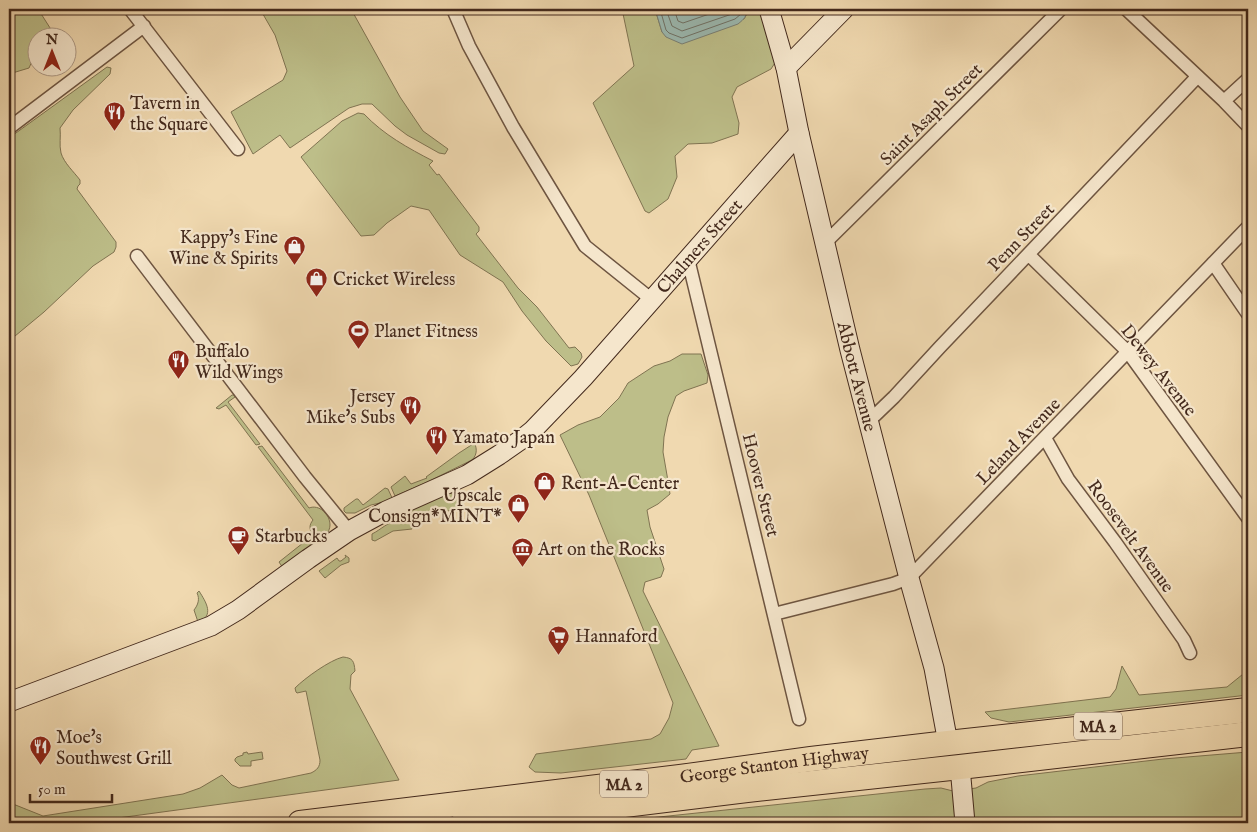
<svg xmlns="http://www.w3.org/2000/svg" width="1257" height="832" font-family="'IM FELL English',serif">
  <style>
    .green { fill: #bdbe89; stroke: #807452 }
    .water { fill: #9bb9b1; stroke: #787f75 }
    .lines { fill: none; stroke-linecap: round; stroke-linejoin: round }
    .shore { stroke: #6f7166; stroke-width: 1 }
    .street-casing { stroke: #6e5541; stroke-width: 15 }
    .secondary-casing { stroke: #43291c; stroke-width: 21 }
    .highway-casing { stroke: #43291c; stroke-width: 26 }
    .street { stroke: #f5e6cc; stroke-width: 12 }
    .secondary { stroke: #f5e6cc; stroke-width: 19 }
    .highway { stroke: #f0d9b0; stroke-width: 24 }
    .labels { text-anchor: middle; stroke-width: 4.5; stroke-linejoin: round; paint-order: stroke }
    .shield { fill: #f5e6cc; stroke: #786251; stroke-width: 1 }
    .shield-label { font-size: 16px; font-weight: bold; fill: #43291c }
    .poi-label { font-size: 18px; fill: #43291c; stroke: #f5e6cc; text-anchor: start }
    .street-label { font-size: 18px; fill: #43291c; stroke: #f5e6cc }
  </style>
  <rect width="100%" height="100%" fill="#f0d9b0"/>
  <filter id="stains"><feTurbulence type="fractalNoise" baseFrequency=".004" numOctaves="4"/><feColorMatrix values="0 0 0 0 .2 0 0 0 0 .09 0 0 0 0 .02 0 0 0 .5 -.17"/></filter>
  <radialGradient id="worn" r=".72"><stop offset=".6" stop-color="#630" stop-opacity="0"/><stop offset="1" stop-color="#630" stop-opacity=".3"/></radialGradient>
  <path class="green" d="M9 9H38L52 31V36L49 37 38 38 37 43 33 44V59L29 68 9 74Z
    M260 9H351L400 97 423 131 448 149 445 154 439 153 407 135 395 126 372 104H362L349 108 290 148 280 135 253 154 231 112 283 80 287 71 275 35Z
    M622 9H655L662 32 744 19 747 14 746 9H763L778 58 771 69 737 87 732 97 739 123 738 134 712 143 688 144 675 156 677 177 668 199 649 213 645 211 593 103 634 66Z
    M107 67 111 68 110 74 73 110 60 128C61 136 59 145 61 153 64 163 74 172 80 180V184L78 186 77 189 116 242V247L114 252 93 266 44 312 9 341V138Z
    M358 113 364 114C384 135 408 148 433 161L429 165 437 175 439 174 479 227V231L476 234 518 288 537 307 569 348 575 347 581 353 582 357 578 364 571 366 546 341 522 311 503 282 460 255 429 210 411 206 387 223 374 235 361 236 301 157 342 121Z
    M682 354H701L708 375 707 383 684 391 676 396 668 417 664 437 663 452 668 481 670 494 658 504 647 510 650 527 664 569 661 577 645 582 643 591 719 746 692 750 686 759 561 773 535 772 529 767 536 754 651 739 660 734 669 718 673 703 589 495 560 435 578 425 600 417 619 398 628 383 654 366 670 361Z
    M232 395H234L235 397 228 402 260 444 256 445 226 405 219 409 216 408Z
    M472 440H473C477 447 478 454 472 460L423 484 395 496 391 487 405 476 411 484 427 478 426 477 459 453 473 444Z
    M262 446 309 508C319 504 330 514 330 525 330 529 328 532 326 536L283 568 279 562 313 535C309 529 309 525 313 520L258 447Z
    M385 488 388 489 393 500 371 505 355 513H346L344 511V508L356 499H358L363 505Z
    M448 493C457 494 461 498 462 507L456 508V510L405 516 404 512Z
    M408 519H412V529L393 531 375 541 372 540V534C382 529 387 522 400 520V523L408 522Z
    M345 555 349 558V562L341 565 325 578 319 571 337 558 339 561H341L346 557Z
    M199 591C206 602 215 616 198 622L194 610C198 605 200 599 197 593Z
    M343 657C353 658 354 661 355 671L351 675 350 689 399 780 81 823H9V793L10 799 13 804 43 816 183 794 200 788 222 775 232 785 239 788 311 773C317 770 320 767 320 760L306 691 297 693 296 692 295 688C305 678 330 660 343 657Z
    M1122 666 1139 695 1227 687 1248 670V695L1009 722 991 718 985 712 1110 697 1116 689Z
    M247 752 248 754 262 752 263 759 251 761V766H240L235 761V759L237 757 243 755V753Z
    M1248 752V823H602L925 789 941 788 953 791 976 788 988 782 1018 776 1163 759Z"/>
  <path class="water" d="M655 9H746C747 17 744 19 738 24L682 44 666 37 662 32Z"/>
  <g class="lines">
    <path class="shore" d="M660 9 666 30 669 33 682 38 735 19 741 14 742 9
      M666 9 672 26 682 31 732 14 735 12V9
      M674 9 678 21 683 23 724 9"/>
    <defs>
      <path id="street" d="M130 9 238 149
        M453 9 469 46 513 127 585 246 651 299
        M1126 9 1224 101 1248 126
        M1224 101 1248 79
        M9 128 144 26
        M825 243 1061 9
        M1029 255 1128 352 1248 518
        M137 256 305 477 349 531
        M688 259 799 719
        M1213 263 1248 314
        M869 421 894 397 940 347 1197 77
        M1045 438 1068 479 1115 542 1184 640 1190 653
        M774 614 893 584 909 578 1248 227"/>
      <g id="secondary">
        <path id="s1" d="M769 9 786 68 799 133 850 350 909 578 934 668 948 743"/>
        <path d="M786 68 844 9"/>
        <path id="s2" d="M9 702 211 626 238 610 308 559 349 531 386 511 467 475 499 455 522 439 532 431 583 378 799 133"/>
        <path d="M960 767 965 823"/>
      </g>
      <g id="highway">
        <path id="s3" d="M300 823 680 777 811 759 948 743 1248 710"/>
        <path d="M463 823 559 813 747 790 960 767 1248 734"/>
      </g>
    </defs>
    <use href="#street" class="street-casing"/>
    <use href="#secondary" class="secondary-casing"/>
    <use href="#highway" class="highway-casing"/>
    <use href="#street" class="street"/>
    <use href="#secondary" class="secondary"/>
    <use href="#highway" class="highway"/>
  </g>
  <defs>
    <symbol id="restaurant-pin" viewBox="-11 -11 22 30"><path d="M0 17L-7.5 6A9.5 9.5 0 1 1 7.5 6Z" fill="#8f2418" stroke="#f5e6cc"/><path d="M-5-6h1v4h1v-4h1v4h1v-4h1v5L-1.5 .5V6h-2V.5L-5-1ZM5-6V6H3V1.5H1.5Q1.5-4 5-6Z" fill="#fff"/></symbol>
    <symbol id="shop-pin" viewBox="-11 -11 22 30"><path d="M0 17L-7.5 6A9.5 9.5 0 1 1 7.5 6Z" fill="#8f2418" stroke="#f5e6cc"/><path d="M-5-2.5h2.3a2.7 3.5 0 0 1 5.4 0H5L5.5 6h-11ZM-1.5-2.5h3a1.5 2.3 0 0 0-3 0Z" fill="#fff"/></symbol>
    <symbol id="stadium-pin" viewBox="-11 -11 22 30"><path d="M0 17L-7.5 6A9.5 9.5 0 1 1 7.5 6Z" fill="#8f2418" stroke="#f5e6cc"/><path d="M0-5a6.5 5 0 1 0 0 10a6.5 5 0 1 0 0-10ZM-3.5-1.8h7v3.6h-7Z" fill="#fff"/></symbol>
    <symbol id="cafe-pin" viewBox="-11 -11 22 30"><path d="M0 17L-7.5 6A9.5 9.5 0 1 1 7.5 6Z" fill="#8f2418" stroke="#f5e6cc"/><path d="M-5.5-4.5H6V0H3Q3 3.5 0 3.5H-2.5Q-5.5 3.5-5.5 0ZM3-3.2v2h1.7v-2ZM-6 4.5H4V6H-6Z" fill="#fff"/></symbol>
    <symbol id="museum-pin" viewBox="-11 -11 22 30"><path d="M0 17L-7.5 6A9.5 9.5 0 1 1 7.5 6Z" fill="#8f2418" stroke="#f5e6cc"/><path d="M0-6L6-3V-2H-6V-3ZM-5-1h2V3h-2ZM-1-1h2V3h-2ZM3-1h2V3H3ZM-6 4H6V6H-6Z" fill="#fff"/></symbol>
    <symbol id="supermarket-pin" viewBox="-11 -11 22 30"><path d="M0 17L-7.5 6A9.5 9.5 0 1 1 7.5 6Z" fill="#8f2418" stroke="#f5e6cc"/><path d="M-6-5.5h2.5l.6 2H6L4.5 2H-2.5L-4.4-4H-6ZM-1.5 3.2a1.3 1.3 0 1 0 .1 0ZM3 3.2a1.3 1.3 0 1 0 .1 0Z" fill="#fff"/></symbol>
  </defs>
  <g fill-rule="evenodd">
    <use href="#restaurant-pin" x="102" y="100" width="25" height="34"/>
    <use href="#shop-pin" x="282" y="234" width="25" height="34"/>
    <use href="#shop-pin" x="304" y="266" width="25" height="34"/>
    <use href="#stadium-pin" x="346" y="318" width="25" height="34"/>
    <use href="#restaurant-pin" x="166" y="348" width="25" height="34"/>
    <use href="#restaurant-pin" x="398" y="394" width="25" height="34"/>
    <use href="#restaurant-pin" x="424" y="424" width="25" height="34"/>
    <use href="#shop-pin" x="532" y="470" width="25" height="34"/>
    <use href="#shop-pin" x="506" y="492" width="25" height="34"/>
    <use href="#cafe-pin" x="226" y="524" width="25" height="34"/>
    <use href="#museum-pin" x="510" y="536" width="25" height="34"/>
    <use href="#supermarket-pin" x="546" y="624" width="25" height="34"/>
    <use href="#restaurant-pin" x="28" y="734" width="25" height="34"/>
  </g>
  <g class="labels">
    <g class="shield">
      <rect x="1074" y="712.5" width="48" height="27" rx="4"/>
      <rect x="600" y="770.5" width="48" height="27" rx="4"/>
    </g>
    <g class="shield-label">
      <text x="1098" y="732">MA 2</text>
      <text x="624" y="790">MA 2</text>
    </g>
    <g class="poi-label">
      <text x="130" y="109">Tavern in<tspan x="130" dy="21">the Square</tspan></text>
      <text x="278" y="243" text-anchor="end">Kappy's Fine<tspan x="278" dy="21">Wine &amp; Spirits</tspan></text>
      <text x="333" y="285">Cricket Wireless</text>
      <text x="374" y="337">Planet Fitness</text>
      <text x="195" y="357">Buffalo<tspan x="195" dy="21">Wild Wings</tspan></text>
      <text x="395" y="402" text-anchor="end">Jersey<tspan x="395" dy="21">Mike's Subs</tspan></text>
      <text x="452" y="443">Yamato Japan</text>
      <text x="561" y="489">Rent-A-Center</text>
      <text x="502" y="501" text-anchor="end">Upscale<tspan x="502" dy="21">Consign*MINT*</tspan></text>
      <text x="255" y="542">Starbucks</text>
      <text x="538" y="555">Art on the Rocks</text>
      <text x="575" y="642">Hannaford</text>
      <text x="56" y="743">Moe's<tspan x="56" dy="21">Southwest Grill</tspan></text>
    </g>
    <g class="street-label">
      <text transform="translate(931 114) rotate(-45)" y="6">Saint Asaph Street</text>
      <text transform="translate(1021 237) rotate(-46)" y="6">Penn Street</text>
      <text dy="6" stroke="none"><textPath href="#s2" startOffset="842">Chalmers Street</textPath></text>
      <text transform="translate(1159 370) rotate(52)" y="6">Dewey Avenue</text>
      <text dy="6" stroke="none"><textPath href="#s1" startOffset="378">Abbott Avenue</textPath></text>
      <text transform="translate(1018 441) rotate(-46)" y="6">Leland Avenue</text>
      <text transform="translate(761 485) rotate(76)" y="6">Hoover Street</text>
      <text transform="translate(1131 536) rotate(54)" y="6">Roosevelt Avenue</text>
      <text dy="6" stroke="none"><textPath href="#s3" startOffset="478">George Stanton Highway</textPath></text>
    </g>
  </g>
  <rect width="1257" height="832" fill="none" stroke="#f0d9b0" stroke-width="30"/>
  <rect x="10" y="10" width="1237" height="812" fill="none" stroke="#43291c" stroke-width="2.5"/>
  <rect x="15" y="15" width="1227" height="802" fill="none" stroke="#43291c"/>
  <g transform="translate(52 52)"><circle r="24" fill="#f5e6cc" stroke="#ae9a86"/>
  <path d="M0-4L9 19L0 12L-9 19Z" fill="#8f2418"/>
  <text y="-8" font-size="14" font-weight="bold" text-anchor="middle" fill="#43291c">N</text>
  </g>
  <path d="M30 794v8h82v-8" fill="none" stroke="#43291c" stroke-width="2.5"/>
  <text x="38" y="794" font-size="15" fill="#43291c" stroke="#f5e6cc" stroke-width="4" paint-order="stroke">50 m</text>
  <rect width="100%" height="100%" filter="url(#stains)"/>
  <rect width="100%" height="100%" fill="url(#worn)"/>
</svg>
